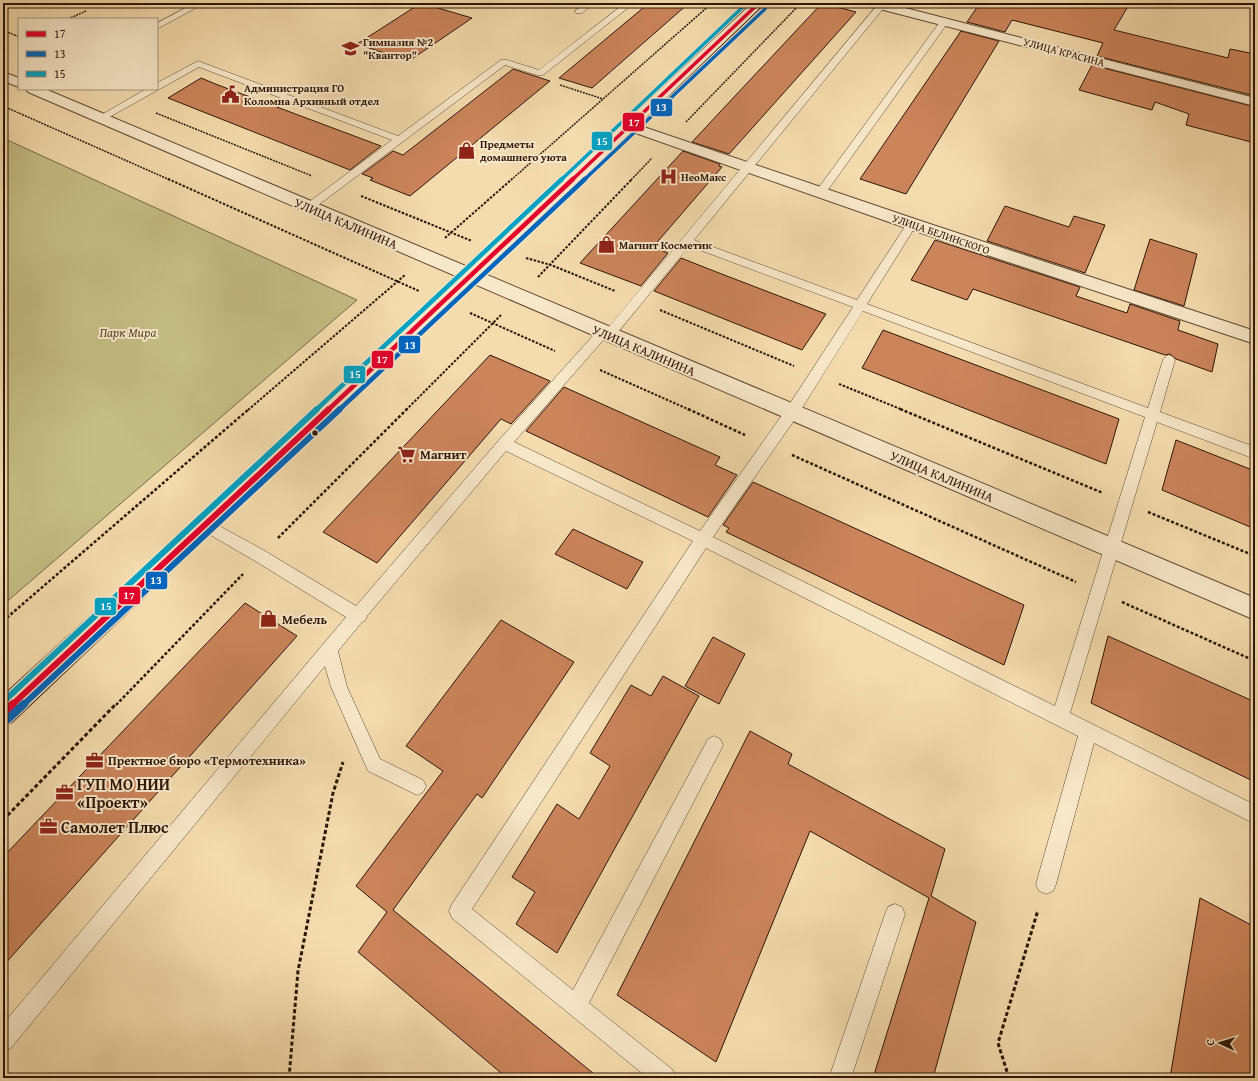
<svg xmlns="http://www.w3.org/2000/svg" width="1258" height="1081" font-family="'Gentium Book Plus',serif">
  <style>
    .green { fill: #c4be85; stroke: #786a46 }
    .building { fill: #cc845b; stroke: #2d1506 }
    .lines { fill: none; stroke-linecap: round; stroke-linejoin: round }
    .service-casing { stroke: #5f4730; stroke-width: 1 }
    .minor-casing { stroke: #5f4730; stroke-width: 2 }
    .tertiary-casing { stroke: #5f4730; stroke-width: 2 }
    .secondary-casing { stroke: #2d1506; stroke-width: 2 }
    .path-far3 { stroke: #2d1506; stroke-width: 1.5; stroke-dasharray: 2 1; stroke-linecap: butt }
    .path-far2 { stroke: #2d1506; stroke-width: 2; stroke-dasharray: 2.5 1.5; stroke-linecap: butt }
    .path-far1 { stroke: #2d1506; stroke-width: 2.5; stroke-dasharray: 3 2; stroke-linecap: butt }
    .path { stroke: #2d1506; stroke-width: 3; stroke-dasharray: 4 2.5; stroke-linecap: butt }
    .service { fill: #f8e8ca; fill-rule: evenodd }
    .minor { fill: #f8e8ca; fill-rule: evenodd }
    .tertiary { fill: #f8e8ca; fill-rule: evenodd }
    .secondary { fill: #f8e8ca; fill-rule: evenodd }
    .bus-1-far3-casing { stroke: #f8e8ca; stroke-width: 5.5 }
    .bus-1-far2-casing { stroke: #f8e8ca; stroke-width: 7 }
    .bus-1-far1-casing { stroke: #f8e8ca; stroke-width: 9 }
    .bus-1-casing { stroke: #f8e8ca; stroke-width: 10 }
    .bus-2-far3-casing { stroke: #f8e8ca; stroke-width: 5.5 }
    .bus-2-far2-casing { stroke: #f8e8ca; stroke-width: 7 }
    .bus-2-far1-casing { stroke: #f8e8ca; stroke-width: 9 }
    .bus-2-casing { stroke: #f8e8ca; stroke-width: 10 }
    .bus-3-far2-casing { stroke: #f8e8ca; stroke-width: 5.5 }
    .bus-3-far1-casing { stroke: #f8e8ca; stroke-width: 7 }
    .bus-3-casing { stroke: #f8e8ca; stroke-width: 9 }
    .bus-1-far3 { stroke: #e4002b; stroke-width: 3.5 }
    .bus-1-far2 { stroke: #e4002b; stroke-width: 4.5 }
    .bus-1-far1 { stroke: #e4002b; stroke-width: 6 }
    .bus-1 { stroke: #e4002b; stroke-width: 8 }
    .bus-2-far3 { stroke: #0065bd; stroke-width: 3.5 }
    .bus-2-far2 { stroke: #0065bd; stroke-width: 4.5 }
    .bus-2-far1 { stroke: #0065bd; stroke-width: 6 }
    .bus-2 { stroke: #0065bd; stroke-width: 8 }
    .bus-3-far2 { stroke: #02a2c4; stroke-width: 3.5 }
    .bus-3-far1 { stroke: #02a2c4; stroke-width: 4.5 }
    .bus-3 { stroke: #02a2c4; stroke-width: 6 }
    .bus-dot { fill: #2d1506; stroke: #f8e8ca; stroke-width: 1.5 }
    .labels { text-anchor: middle; stroke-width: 4; stroke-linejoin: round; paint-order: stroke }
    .far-poi-label { font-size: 11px; font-weight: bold; fill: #2d1506; stroke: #f8e8ca; text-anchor: start }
    .far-street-label { font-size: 11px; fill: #2d1506; stroke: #f8e8ca }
    .street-label { font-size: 13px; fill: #2d1506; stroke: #f8e8ca }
    .park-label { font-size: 13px; font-style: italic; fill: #5a482c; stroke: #f8e8ca }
    .poi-label { font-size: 13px; font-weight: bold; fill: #2d1506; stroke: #f8e8ca; text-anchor: start }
    .near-poi-label { font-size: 16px; font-weight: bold; fill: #2d1506; stroke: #f8e8ca; text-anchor: start }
    .line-badge { stroke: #f8e8ca; stroke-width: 1.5 }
    .badge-label { font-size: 11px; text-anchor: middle; font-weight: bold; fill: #fff }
  </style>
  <rect width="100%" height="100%" fill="#f5dcae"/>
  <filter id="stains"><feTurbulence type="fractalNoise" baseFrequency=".005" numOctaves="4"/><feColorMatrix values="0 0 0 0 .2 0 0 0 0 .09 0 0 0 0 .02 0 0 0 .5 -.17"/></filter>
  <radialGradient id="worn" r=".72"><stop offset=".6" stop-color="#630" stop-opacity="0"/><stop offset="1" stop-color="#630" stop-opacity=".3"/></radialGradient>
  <path class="green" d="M3 138 357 300 3 605Z"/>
  <path class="building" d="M421 3 472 18 409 61 357 44Z
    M649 3H689L592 88 559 78Z
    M822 3 856 12 729 154 692 142Z
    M980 3H1130L1114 30 1228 58 1230 49 1255 54V96L1097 56 1103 43 1012 20 1005 32 967 22Z
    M961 31 999 41 906 194 860 179Z
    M1092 65 1255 107V143L1186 125 1189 114 1155 102 1152 110 1079 90Z
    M513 69 550 81 410 196 370 180 373 178 362 174 393 151 403 155Z
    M201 78 218 85 381 146 350 170 168 98Z
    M683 151 720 164 719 166 722 167 653 247 668 253 641 286 580 263Z
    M1005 206 1069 227 1074 216 1105 225 1085 273 987 241Z
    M1150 239 1197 254 1184 306 1134 290Z
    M935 240 1080 287 1076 296 1127 313 1130 304 1180 321 1178 330 1218 344 1212 372 1176 359 1170 354 1165 355 973 289 967 300 911 280Z
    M681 258 719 273 826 314 802 350 654 291Z
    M883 330 1119 419 1106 464 862 368Z
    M490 355 550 381 511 424 501 419 377 563 323 532Z
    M564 387 720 457 715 465 737 475 708 517 526 431Z
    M1176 440 1255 471V529L1162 490Z
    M753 482 1024 605 1004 665 726 532 729 528 723 525Z
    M573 529 643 562 627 589 555 554Z
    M245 603 297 636 3 966V857Z
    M501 620 574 662 482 798 477 794 393 910 599 1078H507L358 952 387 912 356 886 443 771 406 746Z
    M1108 636 1255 702V782L1091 703Z
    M713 637 745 654 719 704 685 686Z
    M663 676 699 696 557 953 516 924 535 892 512 877 557 804 579 819 610 766 590 753 631 685 651 696Z
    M750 731 792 754 788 764 945 849 931 896 976 922 933 1078H873L929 898 810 831 716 1062 617 995Z
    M1200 898 1255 927V1078H1170Z"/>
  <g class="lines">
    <defs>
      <path id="service" d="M195 3H205L157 29V23Z
        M585 3H594L582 13H576L575 11Z
        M625 3H634L543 75H537L505 65 313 209 309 210 304 207 305 205 392 140 199 67 104 120 101 121 96 118 146 89H157V83L198 61 398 136 501 60H507L539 70Z
        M879 3H884L886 5 694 240 857 300 908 222H916L917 224 867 304 1148 408 1163 360 1165 357 1169 355 1173 357 1175 360 1160 412 1255 447V459L1157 422 1070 713 1255 805V824L1094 743 1056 884 1053 891 1046 894 1039 891 1036 884 1078 736 706 548 472 909 573 990 708 739 714 736 720 739 723 745 720 751 589 1003 673 1070 676 1078H648L452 918 449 911 452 904 693 541 506 451 367 616 365 621 362 622 338 651 347 687 380 759 423 780 426 786 423 792 417 795 368 771 331 687 325 666 11 1048 3 1051V1024L346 617 255 561 200 529 198 525 200 521 205 519 210 521 265 551 356 606 499 440 599 329 603 328 607 329ZM689 246 853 307 787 408 700 531 514 442 605 338 609 339 613 338ZM863 311 1145 417 1055 706 713 537 797 416Z
        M945 18 949 21 825 194H817L816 192 817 190 942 19Z
        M895 904 902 907 905 914 851 1078H829L885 914 888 907Z"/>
      <path id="minor" d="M866 3H886L1255 98V106L868 6Z
        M629 122 918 220 1255 331V344L906 228 624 129 622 126 624 123Z"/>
      <path id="tertiary" d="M3 72 19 78V87L3 81Z
        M26 89H45L1255 598V620L28 92Z"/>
      <path id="secondary" d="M752 3H765L450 306 12 722 3 725V696L438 298Z"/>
    </defs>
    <use href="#service" class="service-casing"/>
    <use href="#minor" class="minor-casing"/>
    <use href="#tertiary" class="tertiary-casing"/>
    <use href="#secondary" class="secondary-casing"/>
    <path class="path-far3" d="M68 19 86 11
      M3 30 19 37
      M560 85 603 99
      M3 106 170 180
      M156 113 312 176
      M686 122 801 3
      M511 180 712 3
      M631 180 652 158"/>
    <path class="path-far2" d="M168 179 419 291
      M361 196 472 241
      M445 238 512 179
      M526 258 551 265 615 291
      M538 277 632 179
      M660 310 794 366
      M470 313 555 351
      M600 370 690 410
      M839 384 903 410
      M248 410 405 275
      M406 410 501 315"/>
    <path class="path-far1" d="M688 409 745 435
      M900 409 1103 493
      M792 455 1076 582
      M1148 512 1255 556
      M278 538 407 409
      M1122 602 1255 661
      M3 621 249 409
      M116 705 243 574"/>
    <path class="path" d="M3 820 116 704
      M289 1078 298 971 333 793 343 762
      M1009 1078 998 1043 1038 910"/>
    <use href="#service" class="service"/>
    <use href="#minor" class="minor"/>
    <use href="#tertiary" class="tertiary"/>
    <use href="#secondary" class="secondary"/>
    <defs>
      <path id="bus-1-far3" d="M572 180 759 3"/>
      <path id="bus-1-far2" d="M328 410 573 179"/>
      <path id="bus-1-far1" d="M12 705 329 409"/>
      <path id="bus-1" d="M3 713 13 704"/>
      <path id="bus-2-far3" d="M584 180 765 9"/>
      <path id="bus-2-far2" d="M339 410 585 179"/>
      <path id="bus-2-far1" d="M23 705 340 409"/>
      <path id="bus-2" d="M8 719 24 704"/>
      <path id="bus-3-far2" d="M561 180 747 3"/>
      <path id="bus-3-far1" d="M316 410 562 179"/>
      <path id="bus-3" d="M3 702 317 409"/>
    </defs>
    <use href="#bus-1-far3" class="bus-1-far3-casing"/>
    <use href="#bus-1-far2" class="bus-1-far2-casing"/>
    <use href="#bus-1-far1" class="bus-1-far1-casing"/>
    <use href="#bus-1" class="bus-1-casing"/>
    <use href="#bus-2-far3" class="bus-2-far3-casing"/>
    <use href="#bus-2-far2" class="bus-2-far2-casing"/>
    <use href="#bus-2-far1" class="bus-2-far1-casing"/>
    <use href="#bus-2" class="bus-2-casing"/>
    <use href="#bus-3-far2" class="bus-3-far2-casing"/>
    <use href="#bus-3-far1" class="bus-3-far1-casing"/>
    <use href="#bus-3" class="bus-3-casing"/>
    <use href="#bus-1-far3" class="bus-1-far3"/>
    <use href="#bus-1-far2" class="bus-1-far2"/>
    <use href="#bus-1-far1" class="bus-1-far1"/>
    <use href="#bus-1" class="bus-1"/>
    <use href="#bus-2-far3" class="bus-2-far3"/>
    <use href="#bus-2-far2" class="bus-2-far2"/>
    <use href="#bus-2-far1" class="bus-2-far1"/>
    <use href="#bus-2" class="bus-2"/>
    <use href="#bus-3-far2" class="bus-3-far2"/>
    <use href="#bus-3-far1" class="bus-3-far1"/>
    <use href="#bus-3" class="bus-3"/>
  </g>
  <defs>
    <symbol id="school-bare" viewBox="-9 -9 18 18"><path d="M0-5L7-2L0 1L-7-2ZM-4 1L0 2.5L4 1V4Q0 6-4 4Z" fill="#8f2418" stroke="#f8e8ca" stroke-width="2.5" paint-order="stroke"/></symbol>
    <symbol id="civic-bare" viewBox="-9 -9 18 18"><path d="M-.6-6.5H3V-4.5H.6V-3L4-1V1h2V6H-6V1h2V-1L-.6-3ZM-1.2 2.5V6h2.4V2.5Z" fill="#8f2418" stroke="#f8e8ca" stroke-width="2.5" paint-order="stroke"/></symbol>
    <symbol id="shop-bare" viewBox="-9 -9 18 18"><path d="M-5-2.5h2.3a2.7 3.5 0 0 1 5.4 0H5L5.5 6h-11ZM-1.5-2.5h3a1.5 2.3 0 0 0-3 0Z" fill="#8f2418" stroke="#f8e8ca" stroke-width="2.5" paint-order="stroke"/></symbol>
    <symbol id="hospital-bare" viewBox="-9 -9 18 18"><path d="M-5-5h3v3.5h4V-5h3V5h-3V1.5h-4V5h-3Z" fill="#8f2418" stroke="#f8e8ca" stroke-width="2.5" paint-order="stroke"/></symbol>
    <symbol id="supermarket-bare" viewBox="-9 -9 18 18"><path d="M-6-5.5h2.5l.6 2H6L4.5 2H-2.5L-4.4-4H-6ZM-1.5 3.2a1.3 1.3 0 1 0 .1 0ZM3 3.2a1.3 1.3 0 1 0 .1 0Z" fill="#8f2418" stroke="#f8e8ca" stroke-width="2.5" paint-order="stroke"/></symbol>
    <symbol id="office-bare" viewBox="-9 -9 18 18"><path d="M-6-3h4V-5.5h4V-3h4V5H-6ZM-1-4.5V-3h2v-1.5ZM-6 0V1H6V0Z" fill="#8f2418" stroke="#f8e8ca" stroke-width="2.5" paint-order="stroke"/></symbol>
  </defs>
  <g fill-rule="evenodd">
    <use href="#school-bare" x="338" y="36" width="25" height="25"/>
    <use href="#civic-bare" x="218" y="82" width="25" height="25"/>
    <use href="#shop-bare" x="454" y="138" width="25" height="25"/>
    <use href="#hospital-bare" x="656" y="164" width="25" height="25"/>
    <use href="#shop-bare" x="594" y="232" width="25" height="25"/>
    <use href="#supermarket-bare" x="394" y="442" width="25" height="25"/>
    <use href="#shop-bare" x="256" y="606" width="25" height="25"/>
    <use href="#office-bare" x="82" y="748" width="25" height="25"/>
    <use href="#office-bare" x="52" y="780" width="25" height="25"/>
    <use href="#office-bare" x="36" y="814" width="25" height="25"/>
  </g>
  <circle class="bus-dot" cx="315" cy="433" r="3.5"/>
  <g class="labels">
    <g class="far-poi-label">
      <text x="363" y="46">Гимназия №2<tspan x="363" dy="13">"Квантор"</tspan></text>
      <text x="244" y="92">Администрация ГО<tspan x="244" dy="13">Коломна Архивный отдел</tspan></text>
      <text x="480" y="148">Предметы<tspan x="480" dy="13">домашнего уюта</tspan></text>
      <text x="681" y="181">НеоМакс</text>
      <text x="619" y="249">Магнит Косметик</text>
    </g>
    <g class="far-street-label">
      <text transform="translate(1064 52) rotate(15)" y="4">УЛИЦА КРАСИНА</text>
      <text transform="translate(941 234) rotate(19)" y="4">УЛИЦА БЕЛИНСКОГО</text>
    </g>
    <g class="street-label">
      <text transform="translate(346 223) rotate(23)" y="5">УЛИЦА КАЛИНИНА</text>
      <text transform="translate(644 350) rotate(23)" y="5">УЛИЦА КАЛИНИНА</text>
      <text transform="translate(942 476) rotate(23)" y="5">УЛИЦА КАЛИНИНА</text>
    </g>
    <g class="park-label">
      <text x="128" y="337">Парк Мира</text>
    </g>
    <g class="poi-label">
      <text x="420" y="459">Магнит</text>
      <text x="282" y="624">Мебель</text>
      <text x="108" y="765">Пректное бюро «Термотехника»</text>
    </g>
    <g class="near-poi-label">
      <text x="77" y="790">ГУП МО НИИ<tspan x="77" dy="18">«Проект»</tspan></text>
      <text x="61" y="833">Самолет Плюс</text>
    </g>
  </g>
  <g class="line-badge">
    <rect x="650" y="98" width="23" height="19" rx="4" fill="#0065bd"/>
    <rect x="622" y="112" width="23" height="20" rx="4" fill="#e4002b"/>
    <rect x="591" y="131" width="22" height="20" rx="4" fill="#02a2c4"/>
    <rect x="398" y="335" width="23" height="19" rx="4" fill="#0065bd"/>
    <rect x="371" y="350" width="23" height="19" rx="4" fill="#e4002b"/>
    <rect x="343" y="365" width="23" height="19" rx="4" fill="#02a2c4"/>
    <rect x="145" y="571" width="23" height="19" rx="4" fill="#0065bd"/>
    <rect x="118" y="586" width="23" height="19" rx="4" fill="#e4002b"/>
    <rect x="94" y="597" width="23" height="19" rx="4" fill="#02a2c4"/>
  </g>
  <g class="badge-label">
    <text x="661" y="111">13</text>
    <text x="634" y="126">17</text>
    <text x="602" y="145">15</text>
    <text x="410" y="349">13</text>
    <text x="382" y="363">17</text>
    <text x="355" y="378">15</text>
    <text x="156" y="584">13</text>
    <text x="129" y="599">17</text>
    <text x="106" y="610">15</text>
  </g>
  <rect width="1258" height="1081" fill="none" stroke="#f5dcae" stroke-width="16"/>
  <rect x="4" y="4" width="1250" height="1073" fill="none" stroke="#2d1506" stroke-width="2"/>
  <rect x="8" y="8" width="1242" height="1065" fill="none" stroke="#2d1506"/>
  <rect x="18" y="18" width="140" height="72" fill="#f8e8ca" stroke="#a7947c"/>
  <rect x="26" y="31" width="20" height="6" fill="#e4002b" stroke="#a7947c"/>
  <text x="54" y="38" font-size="12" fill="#2d1506">17</text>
  <rect x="26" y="51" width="20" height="6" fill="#0065bd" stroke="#a7947c"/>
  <text x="54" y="58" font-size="12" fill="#2d1506">13</text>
  <rect x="26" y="71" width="20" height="6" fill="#02a2c4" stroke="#a7947c"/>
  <text x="54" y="78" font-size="12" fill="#2d1506">15</text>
  <g transform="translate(1220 1043) rotate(274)" stroke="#f8e8ca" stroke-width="3" paint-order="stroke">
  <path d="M0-3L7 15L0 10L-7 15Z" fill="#2d1506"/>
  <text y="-6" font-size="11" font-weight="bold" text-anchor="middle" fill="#2d1506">С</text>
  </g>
  <rect width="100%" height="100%" filter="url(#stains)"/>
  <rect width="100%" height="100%" fill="url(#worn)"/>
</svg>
